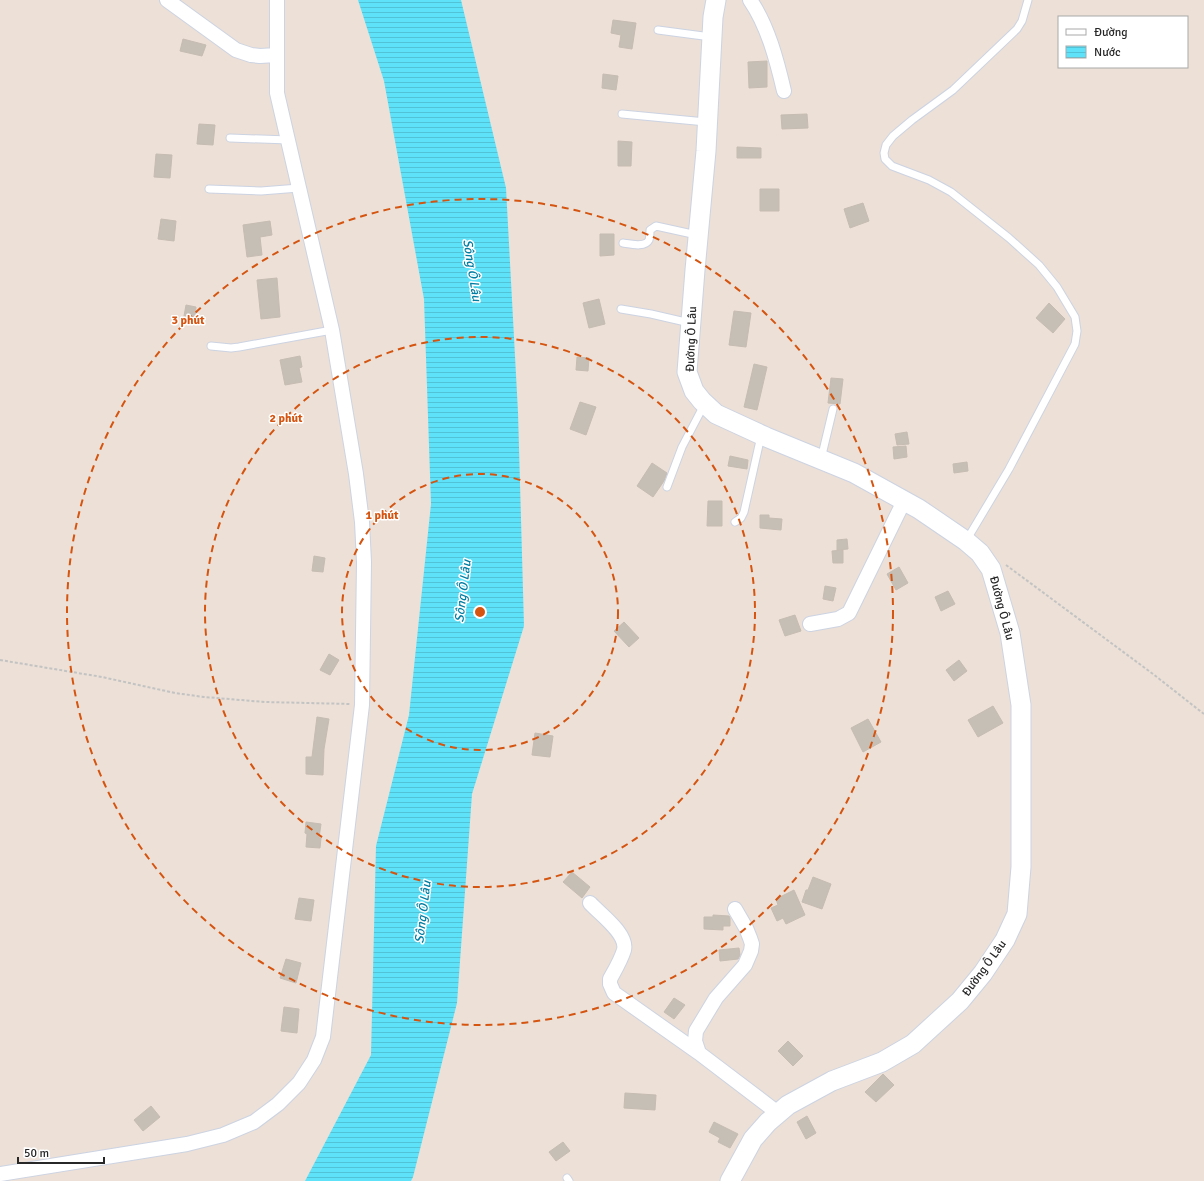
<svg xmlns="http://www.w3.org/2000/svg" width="1204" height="1181" font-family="Signika,sans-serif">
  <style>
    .water { fill: url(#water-rules) }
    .building { fill: #c5bfb6; stroke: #c7bcb1 }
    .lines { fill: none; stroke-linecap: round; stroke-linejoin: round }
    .lane-casing { stroke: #ccd3e2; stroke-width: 9 }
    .street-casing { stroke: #ccd3e2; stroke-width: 16 }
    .secondary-casing { stroke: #ccd3e2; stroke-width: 21 }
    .path { stroke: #c3c3c3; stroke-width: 2; stroke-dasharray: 3 2; stroke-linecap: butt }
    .lane { stroke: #fff; stroke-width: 7 }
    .street { stroke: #fff; stroke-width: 14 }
    .secondary { stroke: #fff; stroke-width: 19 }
    .ring { fill: none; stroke: #d5540f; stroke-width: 2; stroke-dasharray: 7 5 }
    .labels { text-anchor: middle; stroke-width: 3; stroke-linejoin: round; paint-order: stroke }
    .street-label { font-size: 12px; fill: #272727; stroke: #fff }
    .water-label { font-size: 13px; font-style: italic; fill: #017da2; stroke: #fff }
    .centre { fill: #d5540f; stroke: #fff; stroke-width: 2 }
    .ring-label { font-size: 12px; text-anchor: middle; font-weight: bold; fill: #d5540f; stroke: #fff; stroke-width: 3; stroke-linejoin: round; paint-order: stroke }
  </style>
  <defs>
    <pattern id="water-rules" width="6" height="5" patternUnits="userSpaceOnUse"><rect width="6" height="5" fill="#5ee2fa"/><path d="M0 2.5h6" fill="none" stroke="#52c2d6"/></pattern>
  </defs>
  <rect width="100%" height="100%" fill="#ece0d7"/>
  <path class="water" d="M358 0H461L506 188 518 412 524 626 472 794 457 1003 413 1177 411 1181H305L371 1055 376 846 409 715 431 504 424 299 384 81Z"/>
  <path class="building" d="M613 20 636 23 632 49 619 47 621 35 611 33Z
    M183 39 206 45 202 56 180 51Z
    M767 61V87L749 88 748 62Z
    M603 74 618 76 616 90 602 88Z
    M807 114 808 128 782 129 781 115Z
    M199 124 215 125 213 145 197 144Z
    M618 141 632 142 631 166H618Z
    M737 147 761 148V158H737Z
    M156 154 172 155 170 178 154 177Z
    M760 189H779V211H760Z
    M863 203 869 221 850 228 844 209Z
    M161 219 176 221 174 241 158 239Z
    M270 221 272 235 260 237 262 255 247 257 243 225Z
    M600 234H614V255L600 256Z
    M277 278 280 317 261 319 257 280Z
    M599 299 605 324 589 328 583 303Z
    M1049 303 1065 319 1053 333 1036 318Z
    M186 305 196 307 195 317 184 316Z
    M734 311 751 313 746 347 729 345Z
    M300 356 302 367 299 368 302 382 285 385 280 360Z
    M577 357 589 358 588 371 576 370Z
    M754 364 767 367 757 410 744 407Z
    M831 378 843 379 840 404 828 403Z
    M580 402 596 407 586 435 570 429Z
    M907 432 909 444 897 445 895 434Z
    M906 446 907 457 894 459 893 447Z
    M730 456 748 460 747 469 728 466Z
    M967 462 968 471 954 473 953 464Z
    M652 463 667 473 664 481 653 497 637 486Z
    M708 501H722V526H707Z
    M760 515H769V518L782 519 781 530 760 528Z
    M847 539 848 549 837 550V540Z
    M843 550V563H833L832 551Z
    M314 556 325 558 323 572 312 571Z
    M899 567 908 583 896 590 887 574Z
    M825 586 836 588 833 601 823 599Z
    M948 591 955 604 941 611 935 597Z
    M795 615 801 631 785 636 779 620Z
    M624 622 639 638 629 647 614 631Z
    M329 654 339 660 330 675 320 670Z
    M959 660 967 671 954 681 946 670Z
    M993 706 1003 723 978 737 968 720Z
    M317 717 329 719 324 749 323 775 306 774V757H312Z
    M868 719 881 742 863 752 851 728Z
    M535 733 553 736 550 757 532 755Z
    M306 822 321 824 319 838H321L320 848 306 847 307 834 305 833Z
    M572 872 590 887 582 898 563 882Z
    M813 877 831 884 822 909 802 902 806 890H808Z
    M794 890 805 915 786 924 783 918 777 921 771 908 778 905 776 899Z
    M299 898 314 900 311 921 295 919Z
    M713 915 729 916 730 918V926H723V930L704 929V917H713Z
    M739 948 740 955 738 959 720 961 719 950Z
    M286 959 301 963 296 983 280 978Z
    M674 998 685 1005 674 1019 664 1012Z
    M284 1007 299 1009 297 1033 281 1031Z
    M788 1041 803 1056 793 1066 778 1051Z
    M883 1074 894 1085 876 1102 865 1092Z
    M625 1093 656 1095 655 1110 624 1108Z
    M151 1106 160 1117 143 1131 134 1120Z
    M807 1116 816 1133 806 1139 797 1122Z
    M714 1122 738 1134 730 1148 718 1142 720 1138 709 1132Z
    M563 1142 570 1151 556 1161 549 1152Z"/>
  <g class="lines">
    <defs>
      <path id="lane" d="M658 30 711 37
        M622 114 706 122
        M230 138 289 140
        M209 189 261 191 299 188
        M623 243C630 244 645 248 649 240 650 237 650 233 650 230L656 226 697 235
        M621 309 651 314 690 323
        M211 346 231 348 239 347 332 330
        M821 459 833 409
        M667 487 682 447 704 405
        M735 522 741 518 744 512 761 436
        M966 541 1009 469 1075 344 1077 331 1075 317 1057 287 1039 265 1009 238 951 192 929 180 892 166 885 159 884 153 886 145 893 136 912 120 953 90 1017 29 1022 21 1028 0
        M567 1178 569 1181"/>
      <path id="street" d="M167 0 236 50 251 55 260 56 276 55
        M750 0C768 26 777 61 784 91
        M810 624 838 619 849 613 904 501
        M590 903C600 914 628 934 624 950 621 960 615 970 610 979V984L614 993 699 1053 778 1113
        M699 1053 695 1041 696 1031 716 998 745 965 751 951 752 944 750 938 746 928 735 909
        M0 1174 187 1144 223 1135 254 1122 278 1104 299 1083 314 1060 323 1037 362 705 364 562 362 522 356 474 332 330 277 93V0"/>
      <path id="secondary" d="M716 0 713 17 706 151 695 270 687 372 694 391 702 401 716 414 766 437 854 473 919 509 966 541 980 553 991 569 1010 633 1021 705V867L1017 914 1005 940 983 973 960 1001 913 1044 882 1062 832 1081 788 1105 768 1122 753 1139 730 1181"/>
    </defs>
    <use href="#lane" class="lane-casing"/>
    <use href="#street" class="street-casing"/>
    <use href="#secondary" class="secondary-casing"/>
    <path class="path" d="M1006 565 1153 674 1204 714
      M0 660 102 677 175 693 204 697 265 702 351 704"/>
    <use href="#lane" class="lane"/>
    <use href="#street" class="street"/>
    <use href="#secondary" class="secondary"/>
  </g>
  <g class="ring">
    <circle cx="480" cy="612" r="138"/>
    <circle cx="480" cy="612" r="275"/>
    <circle cx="480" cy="612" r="413"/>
  </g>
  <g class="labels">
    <g class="street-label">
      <text transform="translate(691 339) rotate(-88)" y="4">Đường Ô Lâu</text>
      <text transform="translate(1002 608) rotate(75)" y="4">Đường Ô Lâu</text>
      <text transform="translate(984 968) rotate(-54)" y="4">Đường Ô Lâu</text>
    </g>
    <g class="water-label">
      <text transform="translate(473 270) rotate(81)" y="5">Sông Ô Lâu</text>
      <text transform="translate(462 591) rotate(-83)" y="5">Sông Ô Lâu</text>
      <text transform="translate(422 912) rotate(-83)" y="5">Sông Ô Lâu</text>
    </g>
  </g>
  <circle cx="480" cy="612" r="6" class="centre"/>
  <g class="ring-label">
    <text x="188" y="324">3 phút</text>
    <text x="286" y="422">2 phút</text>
    <text x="382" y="519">1 phút</text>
  </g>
  <rect x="1058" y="16" width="130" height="52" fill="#ffffff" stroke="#a9a9a9"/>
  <rect x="1066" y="29" width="20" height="6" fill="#ffffff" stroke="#a9a9a9"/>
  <text x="1094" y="36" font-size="12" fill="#272727">Đường</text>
  <rect x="1066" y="46" width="20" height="12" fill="url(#water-rules)" stroke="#a9a9a9"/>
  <text x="1094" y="56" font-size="12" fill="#272727">Nước</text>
  <path d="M18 1157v6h86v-6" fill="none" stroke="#272727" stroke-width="2"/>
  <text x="24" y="1157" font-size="12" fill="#272727" stroke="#ffffff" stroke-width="3" paint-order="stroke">50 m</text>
</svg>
